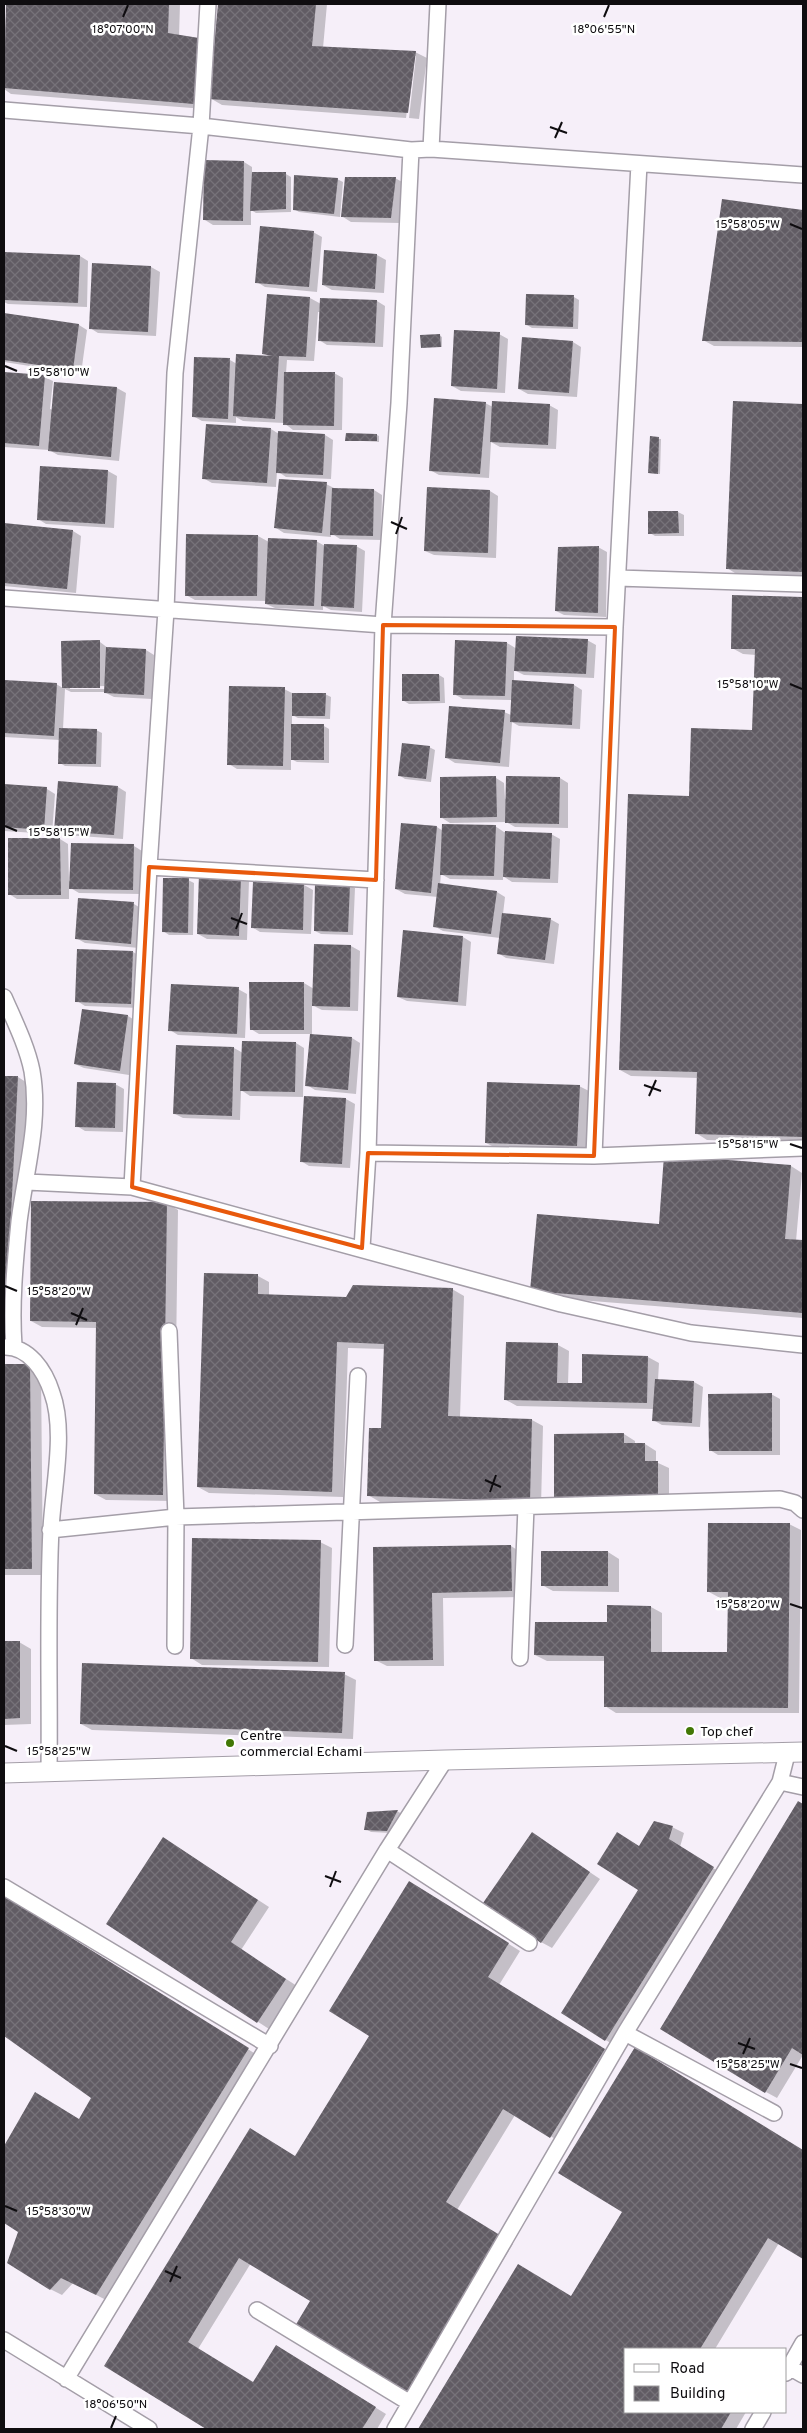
<svg xmlns="http://www.w3.org/2000/svg" width="807" height="2433" font-family="Overpass,sans-serif">
  <style>
    .shadow { fill: #0003; fill-rule: evenodd }
    .building { fill: url(#building-cross-hatch) }
    .lines { fill: none; stroke-linecap: round; stroke-linejoin: round }
    .minor-casing { stroke: #a49ea8; stroke-width: 18 }
    .tertiary-casing { stroke: #a49ea8; stroke-width: 21 }
    .minor { stroke: #fff; stroke-width: 15 }
    .tertiary { stroke: #fff; stroke-width: 19 }
    .marked { fill: none; stroke: #e8590c; stroke-width: 4; stroke-linejoin: round }
    .ticks { fill: none; stroke: #0f0d10; stroke-width: 2 }
    .poi-dot { fill: #427705; stroke: #fff; stroke-width: 2 }
    .labels { text-anchor: middle; stroke-width: 5; stroke-linejoin: round; paint-order: stroke }
    .poi-label { font-size: 14px; fill: #0f0d10; stroke: #fff; text-anchor: start }
    .ticks-label { font-size: 12px; text-anchor: middle; fill: #0f0d10; stroke: #fff; stroke-width: 5; stroke-linejoin: round; paint-order: stroke }
  </style>
  <defs>
    <pattern id="building-cross-hatch" width="8" height="8" patternUnits="userSpaceOnUse" patternTransform="scale(1.25)"><rect width="8" height="8" fill="#615c64"/><path d="M0 0l8 8M0 8l8-8" fill="none" stroke="#767279"/></pattern>
  </defs>
  <rect width="100%" height="100%" fill="#f6eff9"/>
  <path class="shadow" d="M7 4H180L179 36 199 39 205 109 11 94 4 89V40Z
    M219 4H327L323 48 415 52 427 58 419 119 409 118 416 56H414L406 118 222 105 210 98Z
    M244 162 252 167V173L286 174 291 177V212L256 213 251 210V225H213L205 220Z
    M395 178 404 183 400 223 351 222 343 217Z
    M337 179 343 182 340 217 299 212 294 209Z
    M723 200 803 212V347L714 346 703 340Z
    M313 232 322 237 317 292 265 287 257 282Z
    M325 252 377 255 386 260 384 293 332 290 323 285Z
    M4 253 80 256 88 261 87 307 8 304 4 302Z
    M93 264 151 267 160 272 156 336 98 333 90 328Z
    M268 295 310 298 321 304 377 301 385 306 383 347 327 345 319 340 320 312H318L314 361 287 360 286 373H334L343 378 342 430H293L284 423 243 421 236 417V423L202 421 193 416 230 360 237 364 268 356 264 353Z
    M574 297 579 300 578 329 532 328 527 325Z
    M4 314 79 325 87 330 81 374 4 362Z
    M499 334 508 339 505 393 461 391 452 386Z
    M439 335 442 337V347H422Z
    M573 342 581 347 577 397 528 394 519 389Z
    M4 374 44 377 53 381 50 409 53 410 55 383 117 388 126 393 119 461 58 455 49 450 4 447Z
    M734 402 803 405V577L738 575 727 568Z
    M485 403 493 407 549 405 558 410 556 449 500 447 491 442 489 478 439 475 430 470Z
    M271 429 279 434 325 435 333 440 331 479 286 477 277 471 276 487 212 483 203 478Z
    M377 435 379 436V442L347 440Z
    M651 438 661 439 660 474 649 473Z
    M41 468 108 471 117 476 114 528 46 524 38 519Z
    M326 484 336 489 374 490 382 495 381 540 340 539 331 533V537L284 533 276 528Z
    M490 491 498 496 496 558 434 555 425 551Z
    M649 512H678L684 515V536H655L650 533Z
    M4 524 73 531 81 536 76 593 4 586Z
    M258 536 269 542 316 541 325 546H356L365 551 362 612 331 610 323 606V610L275 608 266 604 267 601 195 600 186 595Z
    M598 547 607 552 606 617 564 615 556 611Z
    M734 596 803 598V1143L707 1140 696 1133 698 1078 631 1076 620 1070 690 797 753 731 756 655 743 654 732 648Z
    M587 640 596 645 594 678 524 675 514 670V682L574 685 582 690 580 729 519 726 512 722 509 767 455 763 447 758 504 712 511 715 512 700 463 699 454 694 507 643 517 649Z
    M100 642 108 648 146 650 154 655 152 699 114 697 104 692H71L65 689 63 729 96 730 102 733 101 767 65 766 60 763V740L4 737V681L56 684 63 688ZM106 686V689H70V687Z
    M439 675 444 678 445 703 409 704 404 701Z
    M284 689 294 694H325L331 697 330 719 298 718 292 715V725L324 726 329 729V763L297 762 291 759V770L237 769 229 764Z
    M429 747 435 750 431 782 405 779 399 775Z
    M496 778 504 783 505 799 560 778 568 783V828L515 827 506 822 450 823 442 818Z
    M4 786 47 789 55 794 52 834 4 831Z
    M118 787 126 792 123 839 64 835 55 830Z
    M495 826 504 832 551 834 560 839 558 883 512 882 503 876V880L450 879 441 874 440 885 497 892 505 897 503 914 550 919 559 924 554 964 506 958 498 953 500 938 443 931 434 926 438 897 405 894 396 889 437 827 443 831Z
    M60 839 68 844 69 881 134 846 142 851 141 894 79 893 69 887V899H17L9 894Z
    M240 876 249 881 247 940 207 939 198 934Z
    M188 880 194 883 193 935H169L163 931Z
    M254 883 304 885 313 890 311 934 260 932 252 927Z
    M349 885 355 888 353 935 321 934 315 931Z
    M79 899 134 904 142 909 139 948 85 943 76 938Z
    M404 932 463 937 471 942 466 1006 407 1001 398 997Z
    M315 945 351 946 360 951 358 1011 322 1010 312 1005V1035L352 1038 360 1043 356 1094 315 1090 307 1085 311 1034H259L251 1029 304 983 314 989Z
    M79 950 133 952 142 957 140 1008 85 1006 77 1001Z
    M238 989 247 994 245 1038 178 1035 170 1030Z
    M128 1016 136 1021 129 1075 84 1068 75 1064Z
    M296 1043 304 1048 303 1097 250 1096 241 1090 240 1120 183 1118 175 1114 234 1048 243 1053Z
    M4 1077H18L29 1084 16 1342H4Z
    M115 1084 124 1089 123 1132 85 1131 77 1126Z
    M579 1086 591 1092 588 1152 498 1149 486 1143Z
    M305 1097 346 1099 355 1104 350 1168 309 1166 301 1161Z
    M791 1166 802 1173 796 1241 803 1242V1318L542 1297 531 1290Z
    M166 1203 178 1210 174 1501 106 1500 95 1494 97 1328 42 1327 31 1321Z
    M258 1276 269 1282V1296L346 1298 452 1289 464 1296 460 1417 532 1420 543 1426 541 1506 380 1502 368 1495 383 1430 385 1349 348 1348 343 1497 209 1493 198 1487Z
    M507 1344 558 1345 569 1351 568 1384 583 1385 648 1357 659 1363 658 1380 694 1382 703 1387 700 1427 662 1425 653 1420 654 1409 517 1406 506 1400Z
    M30 1365 41 1372 43 1575H4V1366Z
    M771 1394 780 1399V1455H718L710 1450Z
    M624 1434 635 1441V1444H645L656 1451V1462L669 1468V1504H566Z
    M789 1524 801 1530 799 1713H616L605 1706V1661H547L535 1655 651 1607 662 1613V1653H728L729 1598H720L709 1592Z
    M320 1542 332 1548 329 1667 202 1665 191 1658Z
    M511 1546 522 1553 523 1597 443 1598 444 1666H387L375 1660 374 1549Z
    M608 1552 619 1559V1592L553 1591 542 1585Z
    M4 1642H19L31 1649V1724L4 1725Z
    M344 1674 356 1680 353 1739 92 1730 81 1724Z
    M799 1803 803 1805V2055L777 2098 766 2092Z
    M397 1811 402 1814 392 1833 371 1832 366 1829Z
    M672 1827 684 1833 680 1847 724 1875 617 2047 562 2013 639 1889V1847Z
    M533 1834 600 1879 552 1948 541 1942Z
    M174 1845 269 1907 241 1950 297 1986 269 2029 108 1924Z
    M420 1889 520 1951 499 1985 615 2056 562 2143 515 2115 457 2210 513 2244 417 2400 311 2301 251 2263 198 2349 253 2384 287 2353 386 2414 377 2429H209L105 2365 296 2157 371 2036Z
    M4 1897 259 2056 108 2301 73 2283 62 2295 50 2289 20 2231 4 2221V2149L36 2094 80 2120 92 2098 4 2034V1972L7 1966 4 1964Z
    M646 2055 803 2151V2258L779 2243 715 2349H626V2412H746L736 2429H419L519 2266 571 2298 623 2211Z"/>
  <path class="building" d="M6 4H169L168 33 199 38 194 104 4 88Z
    M218 4H316L312 46 416 51 408 113 209 99Z
    M204 160 244 161 243 221 203 220Z
    M252 172H286V209L250 211Z
    M294 175 338 178 334 214 293 210Z
    M345 177H396L391 218 341 217Z
    M722 199 803 210V342L702 341Z
    M260 226 314 231 309 287 255 283Z
    M324 250 377 254 375 289 322 285Z
    M4 252 80 255 78 303 4 300Z
    M92 263 151 266 148 332 89 329Z
    M267 294 310 297 306 357 279 356 275 419 233 416 236 354 273 356 262 354Z
    M526 294 574 295 573 327 525 325Z
    M320 298 377 300 375 343 318 341Z
    M4 313 79 324 73 370 4 360Z
    M454 330 500 332 497 389 451 386Z
    M440 334 441 347 421 348 420 335Z
    M522 337 573 341 569 393 518 389Z
    M194 357 230 358 228 419 192 417Z
    M4 372 45 375 39 446 4 443Z
    M284 372H335L334 426 283 425Z
    M54 382 117 387 111 457 48 451Z
    M434 398 486 402 480 474 429 471Z
    M492 401 550 404 548 445 490 442Z
    M733 401 803 404V572L726 569Z
    M206 424 271 428 267 483 202 479Z
    M278 431 325 434 323 475 276 473Z
    M346 433 377 434V441H345Z
    M650 436 659 437 658 474 648 473Z
    M40 466 108 470 105 524 37 520Z
    M279 479 327 482 322 533 274 528Z
    M427 487 490 490 488 553 424 551Z
    M332 488 374 489 373 536 330 535Z
    M648 511H678L679 533 648 534Z
    M4 523 73 530 67 589 4 583Z
    M186 534 258 535 257 596H185Z
    M268 538 317 540 314 606 265 604Z
    M324 544 357 545 354 608 321 606Z
    M599 546 598 613 555 611 558 547Z
    M732 595 803 597V1137L695 1134 697 1072 619 1070 628 794 689 796 691 728 752 730 755 649H731Z
    M516 636 588 639 586 674 514 671Z
    M100 640V688H62L61 641Z
    M455 640 507 642 505 696 453 695Z
    M106 647 146 649 144 695 104 693Z
    M402 674H439L440 701H402Z
    M4 680 57 683 54 736 4 733Z
    M512 680 574 684 572 725 510 722Z
    M229 686 285 687 283 766 227 765Z
    M292 693H326L325 716H292Z
    M449 706 505 710 500 763 445 758Z
    M291 724H324V760H291Z
    M59 728 97 729 96 764H58Z
    M402 743 430 746 426 779 398 776Z
    M496 776 497 817 440 818V777Z
    M506 776 560 777 559 824 505 823Z
    M58 781 118 786 114 835 54 831Z
    M4 784 47 787 44 830 4 827Z
    M401 823 437 826 431 893 395 889Z
    M442 824 496 825 494 876 440 875Z
    M505 831 552 833 550 879 503 877Z
    M8 838H60L61 895H8Z
    M71 843 134 844 133 890 69 889Z
    M199 874 241 875 239 936 197 934Z
    M163 878H189L188 933 162 932Z
    M253 882 304 884 303 930 251 928Z
    M315 883 350 884 348 932 314 931Z
    M438 883 497 891 491 934 433 927Z
    M78 898 134 902 131 944 75 939Z
    M502 913 551 918 545 960 497 954Z
    M403 930 463 936 458 1002 397 997Z
    M314 944 351 945 350 1007 312 1006Z
    M77 949 133 951 131 1004 75 1002Z
    M249 982H304V1030H250Z
    M171 984 239 987 237 1034 168 1031Z
    M82 1009 128 1015 120 1071 74 1064Z
    M310 1034 352 1037 348 1090 305 1086Z
    M242 1041 296 1042 295 1092 240 1091Z
    M176 1045 234 1047 232 1116 173 1114Z
    M4 1076H18L5 1335H4Z
    M77 1082 116 1083 115 1128 75 1127Z
    M487 1082 580 1085 577 1146 485 1143Z
    M304 1096 346 1098 342 1164 300 1162Z
    M664 1155 791 1165 785 1239 803 1240V1313L530 1291 537 1214 659 1224Z
    M31 1201 167 1202 163 1495 94 1494 96 1322 30 1321Z
    M204 1273 258 1274V1294L346 1297 353 1285 453 1288 448 1416 532 1419 530 1501 367 1496 369 1428H381L384 1344 337 1342 332 1492 197 1487Z
    M506 1342 558 1343 557 1383H582V1354L648 1356 647 1403 504 1400Z
    M4 1364H30L32 1569H4Z
    M655 1379 694 1381 692 1423 652 1421Z
    M772 1393V1451H709L708 1394Z
    M624 1433V1443H645V1461H658V1498L554 1499V1434Z
    M708 1523H790L788 1708 604 1707V1656L534 1655 535 1622H607V1605L651 1606V1652H727L728 1592H707Z
    M192 1538 321 1540 318 1662 190 1659Z
    M511 1545 512 1591 432 1593 433 1660 374 1661 373 1547Z
    M541 1551H608V1586H541Z
    M4 1641H20V1718L4 1719Z
    M82 1663 345 1672 342 1733 80 1724Z
    M798 1801 803 1804V2055L792 2048 765 2093 660 2029Z
    M398 1810 387 1831 364 1830 367 1812Z
    M654 1821 673 1826 669 1839 714 1867 605 2041 561 2013 638 1890 597 1864 617 1832 639 1846Z
    M532 1832 590 1872 541 1943 483 1903Z
    M163 1837 258 1900 231 1942 286 1979 257 2023 106 1924Z
    M409 1881 509 1943 488 1977 605 2049 550 2138 503 2109 446 2202 503 2237 406 2395 295 2326 310 2301 239 2258 188 2342 253 2382 276 2345 376 2407 362 2429H206L104 2366 250 2128 295 2156 369 2036 329 2011Z
    M4 1896 249 2048 96 2295 61 2278 50 2290 7 2263 18 2232 4 2223V2146L35 2092 79 2119 91 2098 4 2036Z
    M635 2047 803 2150V2259L768 2238 700 2349H626V2412H731L721 2429H418L518 2264 571 2296 622 2212 558 2173Z"/>
  <g class="lines">
    <defs>
      <path id="minor" d="M4 110 201 126 208 4
        M431 149 438 4
        M618 578 803 584
        M4 598 383 625 615 627
        M149 867 376 880
        M4 997C14 1020 27 1046 32 1071 41 1122 25 1172 19 1222 15 1263 11 1305 14 1346
        M368 1153 594 1156 803 1148
        M594 1156 615 627 639 164
        M27 1182 132 1187 561 1304 691 1333 803 1345
        M132 1187 149 867 166 610 175 373 201 126 411 150 431 149 803 175
        M362 1248 368 1153 383 625 399 403 411 150
        M169 1331 176 1517 175 1646
        M4 1347C29 1346 45 1371 52 1393 66 1431 53 1488 51 1529 47 1609 50 1691 49 1772
        M50 1530 176 1517 780 1499 795 1503 803 1510
        M345 1645 358 1376
        M520 1658 526 1507
        M780 1782 803 1787
        M387 1850 529 1943
        M4 1887 270 2046
        M625 2033 774 2113
        M257 2310 410 2403
        M4 2340 149 2429
        M789 2367 803 2375
        M786 2373 803 2343
        M66 2379 387 1850 445 1760
        M395 2429 625 2033 780 1782 787 1754
        M753 2429 763 2412"/>
      <path id="tertiary" d="M4 1773 445 1760 803 1752"/>
    </defs>
    <use href="#minor" class="minor-casing"/>
    <use href="#tertiary" class="tertiary-casing"/>
    <use href="#minor" class="minor"/>
    <use href="#tertiary" class="tertiary"/>
  </g>
  <path class="marked" d="M383 625 615 627 594 1156 368 1153 362 1248 132 1187 149 867 376 880Z"/>
  <path class="ticks" d="M123 17 128 5M604 17 609 5M550 127 567 133M555 138 562 122M790 224 802 229M5 366 17 371M391 522 407 529M396 534 402 517M790 684 802 689M5 826 17 831M231 918 247 924M236 929 242 913M644 1085 661 1091M649 1096 656 1080M790 1144 802 1148M5 1286 17 1291M71 1313 87 1320M76 1325 83 1308M485 1480 501 1487M490 1492 496 1475M790 1604 802 1608M5 1746 17 1751M325 1876 341 1882M330 1887 336 1871M738 2043 755 2049M743 2054 750 2038M790 2064 802 2068M5 2206 17 2211M165 2271 181 2278M170 2282 177 2266M111 2428 116 2416"/>
  <g class="poi-dot">
    <circle cx="690" cy="1731" r="5"/>
    <circle cx="230" cy="1743" r="5"/>
  </g>
  <g class="labels">
    <g class="poi-label">
      <text x="700" y="1736">Top chef</text>
      <text x="240" y="1740">Centre<tspan x="240" dy="16">commercial Echami</tspan></text>
    </g>
  </g>
  <g class="ticks-label">
    <text x="123" y="33">18°07'00"N</text>
    <text x="604" y="33">18°06'55"N</text>
    <text x="748" y="228">15°58'05"W</text>
    <text x="59" y="376">15°58'10"W</text>
    <text x="748" y="688">15°58'10"W</text>
    <text x="59" y="836">15°58'15"W</text>
    <text x="748" y="1148">15°58'15"W</text>
    <text x="59" y="1295">15°58'20"W</text>
    <text x="748" y="1608">15°58'20"W</text>
    <text x="59" y="1755">15°58'25"W</text>
    <text x="748" y="2068">15°58'25"W</text>
    <text x="59" y="2215">15°58'30"W</text>
    <text x="116" y="2408">18°06'50"N</text>
  </g>
  <rect width="807" height="2433" fill="none" stroke="#0f0d10" stroke-width="10"/>
  <rect x="624" y="2348" width="162" height="65" fill="#ffffff" stroke="#9f9e9f"/>
  <rect x="634" y="2364" width="25" height="8" fill="#ffffff" stroke="#9f9e9f"/>
  <text x="670" y="2373" font-size="15" fill="#0f0d10">Road</text>
  <rect x="634" y="2386" width="25" height="15" fill="url(#building-cross-hatch)" stroke="#9f9e9f"/>
  <text x="670" y="2398" font-size="15" fill="#0f0d10">Building</text>
</svg>
